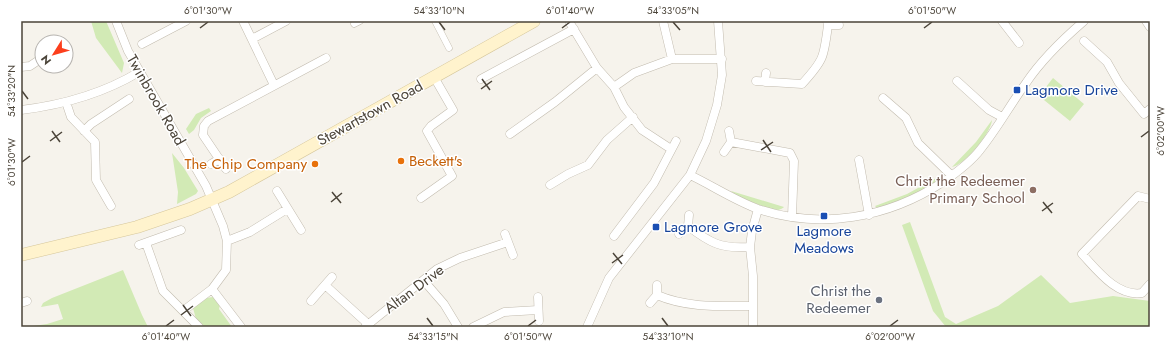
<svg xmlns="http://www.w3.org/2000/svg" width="1171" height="348" font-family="Jost,sans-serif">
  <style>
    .green { fill: #d2eab5 }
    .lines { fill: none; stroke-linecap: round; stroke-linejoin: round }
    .pedestrian-casing { stroke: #c2bbae; stroke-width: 7 }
    .minor-casing { stroke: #c2bbae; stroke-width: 9 }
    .secondary-casing { stroke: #d6c79b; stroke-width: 13 }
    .pedestrian { stroke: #fff; stroke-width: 6 }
    .minor { stroke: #fff; stroke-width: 8 }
    .secondary { stroke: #fff3cd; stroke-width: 12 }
    .ticks { fill: none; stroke: #4b4439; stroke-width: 1.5 }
    .transit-dot { fill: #1a4fb4; stroke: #fff; stroke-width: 1.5 }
    .food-dot { fill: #e8710a; stroke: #fff; stroke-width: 1.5 }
    .education-dot { fill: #8d6e63; stroke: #fff; stroke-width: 1.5 }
    .worship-dot { fill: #6b7280; stroke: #fff; stroke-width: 1.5 }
    .labels { text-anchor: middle; stroke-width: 3; stroke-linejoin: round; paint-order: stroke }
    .transit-label { font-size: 15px; fill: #164399; stroke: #fff; text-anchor: start }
    .street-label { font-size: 15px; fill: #4b4439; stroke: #fff }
    .food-label { font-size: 15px; fill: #c56008; stroke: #fff; text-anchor: start }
    .education-label { font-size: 15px; fill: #785e54; stroke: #fff; text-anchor: end }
    .worship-label { font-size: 15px; fill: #5b616d; stroke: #fff; text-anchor: end }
    .neatline { fill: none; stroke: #4b4439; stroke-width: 1.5 }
    .ticks-label { font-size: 10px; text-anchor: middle; fill: #4b4439 }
  </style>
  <rect width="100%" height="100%" fill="#f6f3ec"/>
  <path class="green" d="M91 21H106L124 63 122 73 96 38Z
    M1053 78 1084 104 1070 121 1039 96Z
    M209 108 211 111 201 118 194 130 189 134 186 129 196 114Z
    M992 120C991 133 965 165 952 167L976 142Z
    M172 153 184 168 198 191 196 194 177 204 178 192Z
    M940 176C932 192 895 203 878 209L875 206 907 194Z
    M731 191 784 207C783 208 779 210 778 210 770 210 734 196 731 191Z
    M910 222 945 317 956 324 998 306 1041 275 1070 303 1113 296 1150 301V327H946L933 311 902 225Z
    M123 270 142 315 148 327H26L47 324 63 319 58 304 41 307 43 303 52 298Z
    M213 297 220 305 219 309 232 327H205L196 319 193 308 206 298Z"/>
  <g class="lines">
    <defs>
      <path id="pedestrian" d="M435 21 449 48
        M354 24 360 21"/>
      <path id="minor" d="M116 21 128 51 206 186 223 226 227 241 226 270 212 289 183 311
        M243 21 274 85
        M663 21 672 59
        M1002 21 1019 43
        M1146 21 1150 27
        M570 23 597 68 614 87 624 107 642 130 671 149
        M828 25H839
        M252 39 286 21
        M1084 41 1107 62 1119 83 1144 114 1150 109
        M142 44 186 21
        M21 67 30 66 42 58
        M481 79 574 29
        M756 81 802 84C824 60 824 57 828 25L827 21
        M957 81 989 110 1002 117
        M765 82 766 73
        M614 87 634 73 672 59H722
        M883 98 906 118 918 143 952 176
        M66 102 71 117 95 142 96 180 111 206
        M21 110C62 105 104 93 139 72
        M84 131 91 124 129 99
        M510 134 555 102 597 68
        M731 142 790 153 794 161 792 217
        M724 152 731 142 729 131
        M859 160 869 215
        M211 164 220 159
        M226 169 203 135 204 126 208 121 326 58
        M690 175C713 186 734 200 758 209 821 230 888 218 943 182 956 173 970 163 980 150 997 129 1010 105 1026 83 1042 59 1062 40 1084 21
        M550 185 568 174 588 165 607 140 633 117
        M277 191 301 230
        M421 198 452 176 427 131 431 126 453 110 434 77
        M1150 199 1138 196 1082 254C1097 270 1117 297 1142 293L1150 284
        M688 226C710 243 721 249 750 247
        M505 234 513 255
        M679 234 688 226 689 215
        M614 236 654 183 676 141
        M227 241 250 232 287 209
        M146 243 163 291 199 327
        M139 245 181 230
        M424 281 444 304 458 327
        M325 285 368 324
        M212 289 241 327
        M657 295C687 308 720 306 752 306
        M538 297 539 321
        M311 301 332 277
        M21 303 27 301
        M650 303 657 295V285
        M365 327 437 269 460 258 508 242
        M473 327 504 312 538 310
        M587 327 609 278 690 175 706 141 717 105 722 75 718 21
        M753 327V276L750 247 752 231 758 209"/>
      <path id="secondary" d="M21 255 137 227 190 209 229 192 534 21"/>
    </defs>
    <use href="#pedestrian" class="pedestrian-casing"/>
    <use href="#minor" class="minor-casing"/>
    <use href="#secondary" class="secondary-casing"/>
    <use href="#pedestrian" class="pedestrian"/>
    <use href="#minor" class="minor"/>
    <use href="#secondary" class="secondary"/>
  </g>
  <path class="ticks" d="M439 22 445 30M673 22 680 30M200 28 208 22M562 28 570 22M924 28 932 22M482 79 490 90M481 89 492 81M22 91 28 99M52 131 60 142M1141 137 1149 131M763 140 771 152M50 141 62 132M761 150 773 142M22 162 30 156M332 192 341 203M331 202 342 193M1043 202 1052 213M1042 211 1053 203M613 253 622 264M612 263 623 255M183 305 191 316M181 315 193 306M427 318 433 326M662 318 668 326M166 326 174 320M528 326 536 320M890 326 898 320"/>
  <g class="transit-dot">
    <rect x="1013" y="86" width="8" height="8" rx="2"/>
    <rect x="820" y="212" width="8" height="8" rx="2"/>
    <rect x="652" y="223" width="8" height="8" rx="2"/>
  </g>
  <g class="food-dot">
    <circle cx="401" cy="161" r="4"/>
    <circle cx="315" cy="164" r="4"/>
  </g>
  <circle class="education-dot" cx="1033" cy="190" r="4"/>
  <circle class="worship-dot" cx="879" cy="300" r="4"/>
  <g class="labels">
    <g class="transit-label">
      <text x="1025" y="95">Lagmore Drive</text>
      <text x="664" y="232">Lagmore Grove</text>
      <text x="824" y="236" text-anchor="middle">Lagmore<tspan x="824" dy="17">Meadows</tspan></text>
    </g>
    <g class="street-label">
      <text transform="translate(156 100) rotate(60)" y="5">Twinbrook Road</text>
      <text transform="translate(370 113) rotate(-29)" y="5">Stewartstown Road</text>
      <text transform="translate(414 289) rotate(-37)" y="5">Altan Drive</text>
    </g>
    <g class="food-label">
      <text x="409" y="166">Beckett's</text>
      <text x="307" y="169" text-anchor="end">The Chip Company</text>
    </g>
    <g class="education-label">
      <text x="1025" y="186">Christ the Redeemer<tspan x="1025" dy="17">Primary School</tspan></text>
    </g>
    <g class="worship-label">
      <text x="871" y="296">Christ the<tspan x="871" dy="17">Redeemer</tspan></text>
    </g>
  </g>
  <rect width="1171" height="348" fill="none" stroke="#ffffff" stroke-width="44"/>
  <g transform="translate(54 54) rotate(233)"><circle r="19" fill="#ffffff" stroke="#b7b4b0"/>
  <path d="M0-3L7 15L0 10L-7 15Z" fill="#fc3f1d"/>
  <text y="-6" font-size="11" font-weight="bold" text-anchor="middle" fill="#4b4439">N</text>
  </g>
  <rect x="22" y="22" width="1127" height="304" class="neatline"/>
  <g class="ticks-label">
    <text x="208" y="14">6°01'30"W</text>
    <text x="439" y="14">54°33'10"N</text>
    <text x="570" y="14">6°01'40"W</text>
    <text x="673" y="14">54°33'05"N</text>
    <text x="932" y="14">6°01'50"W</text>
    <text transform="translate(11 91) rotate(-90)" y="4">54°33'20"N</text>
    <text transform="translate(1160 131) rotate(-90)" y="4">6°02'00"W</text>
    <text transform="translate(11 162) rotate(-90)" y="4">6°01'30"W</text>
    <text x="166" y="340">6°01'40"W</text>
    <text x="433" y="340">54°33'15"N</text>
    <text x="528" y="340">6°01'50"W</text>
    <text x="668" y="340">54°33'10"N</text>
    <text x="890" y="340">6°02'00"W</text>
  </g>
</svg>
